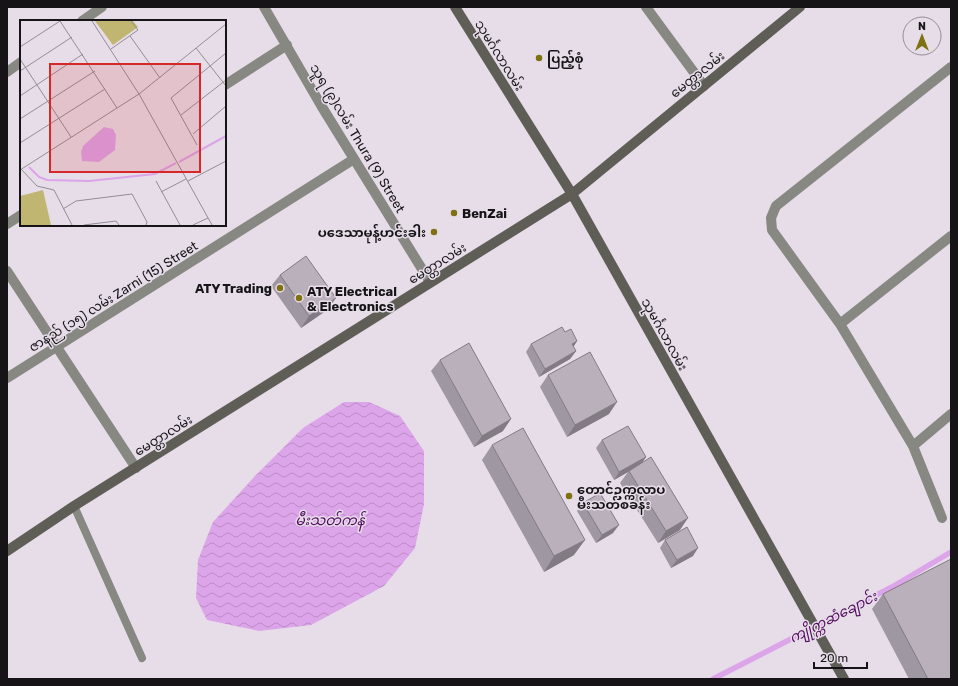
<svg xmlns="http://www.w3.org/2000/svg" width="958" height="686" font-family="Rubik,'Noto Sans Myanmar',sans-serif">
  <style>
    .water { fill: url(#water-waves) }
    .lines { fill: none; stroke-linecap: round; stroke-linejoin: round }
    .stream { stroke: #dca4e9; stroke-width: 5.5 }
    .service { stroke: #888882; stroke-width: 8 }
    .minor { stroke: #888882; stroke-width: 10 }
    .secondary { stroke: #5f5e56; stroke-width: 10 }
    .wall { fill: #9f97a1 }
    .shaded-wall { fill: #827b83 }
    .building { fill: #b9b0bb; stroke: #827b83 }
    .poi-dot { fill: #7f7112; stroke: #e6dde8; stroke-width: 1.5 }
    .labels { text-anchor: middle; stroke-width: 3; stroke-linejoin: round; paint-order: stroke }
    .street-label { font-size: 13px; fill: #171418; stroke: #e6dde8 }
    .poi-label { font-size: 13px; font-weight: bold; fill: #171418; stroke: #e6dde8; text-anchor: start }
    .water-label { font-size: 14px; font-style: italic; fill: #520b5f; stroke: #e6dde8 }
    .inset-river { fill: none; stroke: #dca4e9; stroke-width: 2 }
    .inset-road { fill: none; stroke: #938d95; stroke-width: 1 }
    .view { fill: #d62828; fill-opacity: 0.15; stroke: #d62828; stroke-width: 2 }
    .inset-edge { fill: none; stroke: #171418; stroke-width: 2 }
  </style>
  <defs>
    <pattern id="water-waves" width="16" height="10" patternUnits="userSpaceOnUse"><rect width="16" height="10" fill="#dca4e9"/><path d="M0 5q4-4 8 0t8 0" fill="none" stroke="#bc8cc7"/></pattern>
  </defs>
  <rect width="100%" height="100%" fill="#e6dde8"/>
  <path class="water" d="M344 402H369L400 416 424 451V504L415 548 384 586 311 625 259 631 207 620 196 598 198 560 213 522 255 476 303 428Z"/>
  <g class="lines">
    <path class="stream" d="M713 679 892 587 951 552"/>
    <path class="service" d="M74 506 142 658"/>
    <path class="minor" d="M264 7 322 107 430 282
      M646 7 704 86
      M82 21 102 7
      M7 72 21 62
      M225 85 287 45
      M7 224 21 215
      M7 271 136 468
      M840 324 951 236
      M7 378 354 159
      M913 446 951 414
      M942 518 913 446 840 324 772 230 771 218 776 206 951 67"/>
    <path class="secondary" d="M455 7 572 194 844 679
      M7 551 74 506 572 194 800 7"/>
  </g>
  <path class="wall" d="M280 275 327 310 301 328 271 286Z
    M565 332 577 341 573 347 576 351 570 359 539 377 526 352 531 344Z
    M440 360 503 431 474 447 431 371Z
    M548 375 609 414 567 437 540 387Z
    M602 440 646 457 642 463 680 530 658 543 620 483 628 472 614 480 596 448Z
    M492 445 574 555 544 572 482 460Z
    M583 503 613 533 596 543 577 511Z
    M665 540 693 556 671 568 660 548Z
    M883 594 951 679H909L872 609Z"/>
  <path class="shaded-wall" d="M336 298 327 310 301 328 309 316Z
    M577 341 572 349V344Z
    M576 351 570 359 539 377 545 369Z
    M617 402 609 414 567 437 575 425Z
    M511 419 503 431 474 447 482 436Z
    M646 457 640 465 629 471 628 472 614 480 619 472Z
    M688 518 680 530 658 543 666 531Z
    M619 525 613 533 596 543 602 535Z
    M585 540 574 555 544 572 554 556Z
    M698 548 693 556 671 568 677 560Z"/>
  <path class="building" d="M306 256 336 298 309 316 280 275Z
    M562 327 565 332 571 329 577 341 572 344 576 351 545 369 531 344Z
    M469 343 511 419 482 436 440 360Z
    M590 352 617 402 575 425 548 375Z
    M628 426 646 457 619 472 602 440Z
    M523 428 585 540 554 556 492 445Z
    M651 457 688 518 666 531 629 471Z
    M600 493 619 525 602 535 583 503Z
    M687 527 698 548 677 560 665 540Z
    M951 559V679H928L883 594Z"/>
  <g class="poi-dot">
    <circle cx="539" cy="58" r="4"/>
    <circle cx="454" cy="213" r="4"/>
    <circle cx="434" cy="232" r="4"/>
    <circle cx="280" cy="288" r="4"/>
    <circle cx="299" cy="298" r="4"/>
    <circle cx="569" cy="496" r="4"/>
  </g>
  <g class="labels">
    <g class="street-label">
      <text transform="translate(500 55) rotate(58)" y="5">သုမင်္ဂလာလမ်း</text>
      <text transform="translate(697 74) rotate(-39)" y="5">မေတ္တာလမ်း</text>
      <text transform="translate(358 138) rotate(59)" y="5">သူရ (၉)လမ်း Thura (9) Street</text>
      <text transform="translate(437 263) rotate(-32)" y="5">မေတ္တာလမ်း</text>
      <text transform="translate(113 296) rotate(-32)" y="5">ဇာနည် (၁၅) လမ်း Zarni (15) Street</text>
      <text transform="translate(665 334) rotate(61)" y="5">သုမင်္ဂလာလမ်း</text>
      <text transform="translate(163 435) rotate(-32)" y="5">မေတ္တာလမ်း</text>
    </g>
    <g class="poi-label">
      <text x="547" y="63">ပြည့်စုံ</text>
      <text x="462" y="218">BenZai</text>
      <text x="426" y="237" text-anchor="end">ပဒေသာမုန့်ဟင်းခါး</text>
      <text x="272" y="293" text-anchor="end">ATY Trading</text>
      <text x="307" y="296">ATY Electrical<tspan x="307" dy="15">&amp; Electronics</tspan></text>
      <text x="577" y="494">တောင်ဥက္ကလာပ<tspan x="577" dy="15">မီးသတ်စခန်း</tspan></text>
    </g>
    <g class="water-label">
      <text x="330" y="525">မီးသတ်ကန်</text>
      <text transform="translate(833 617) rotate(-27)" y="5">ကျိုက္ကဆံချောင်း</text>
    </g>
  </g>
  <g transform="translate(20 20)">
    <rect width="206" height="206" fill="#e6dde8"/>
    <path d="M75 1H113L118 7 93 25Z" fill="#c1b671"/>
    <path d="M23 170 31 205H0V176Z" fill="#c1b671"/>
    <path d="M84 107 93 109 96 115 95 130 79 142 62 141 61 132 63 126Z" fill="#dca4e9"/>
    <path class="inset-river" d="M159 142 206 116M9 147 19 157 27 160 69 161 135 154 156 143"/>
    <path class="inset-road" d="M40 1 97 88M72 1 119 74 192 205M110 16 140 58M0 27 40 1M176 28 206 66M91 29 118 10 111 1M0 39 51 117M0 51 52 17M0 76 63 34M161 95 206 60M0 99 75 51M173 114 206 86M0 123 85 69M177 125 151 78 206 33M1 149 17 166 34 170 52 205M0 150 119 74 206 4M136 161 160 205M168 161 206 141M141 172 166 159M43 189 56 181 112 174 127 202 126 205M64 205 96 201 99 205M173 205 188 198"/>
    <path class="view" d="M30 44H180V152H30Z"/>
    <rect width="206" height="206" class="inset-edge"/>
  </g>
  <rect width="958" height="686" fill="none" stroke="#171418" stroke-width="16"/>
  <g transform="translate(922 36)"><circle r="19" fill="#e6dde8" stroke="#938d95"/>
  <path d="M0-3L7 15L0 10L-7 15Z" fill="#7f7112"/>
  <text y="-6" font-size="11" font-weight="bold" text-anchor="middle" fill="#171418">N</text>
  </g>
  <path d="M814 662v6h53v-6" fill="none" stroke="#171418" stroke-width="2"/>
  <text x="820" y="662" font-size="12" fill="#171418" stroke="#e6dde8" stroke-width="3" paint-order="stroke">20 m</text>
</svg>
